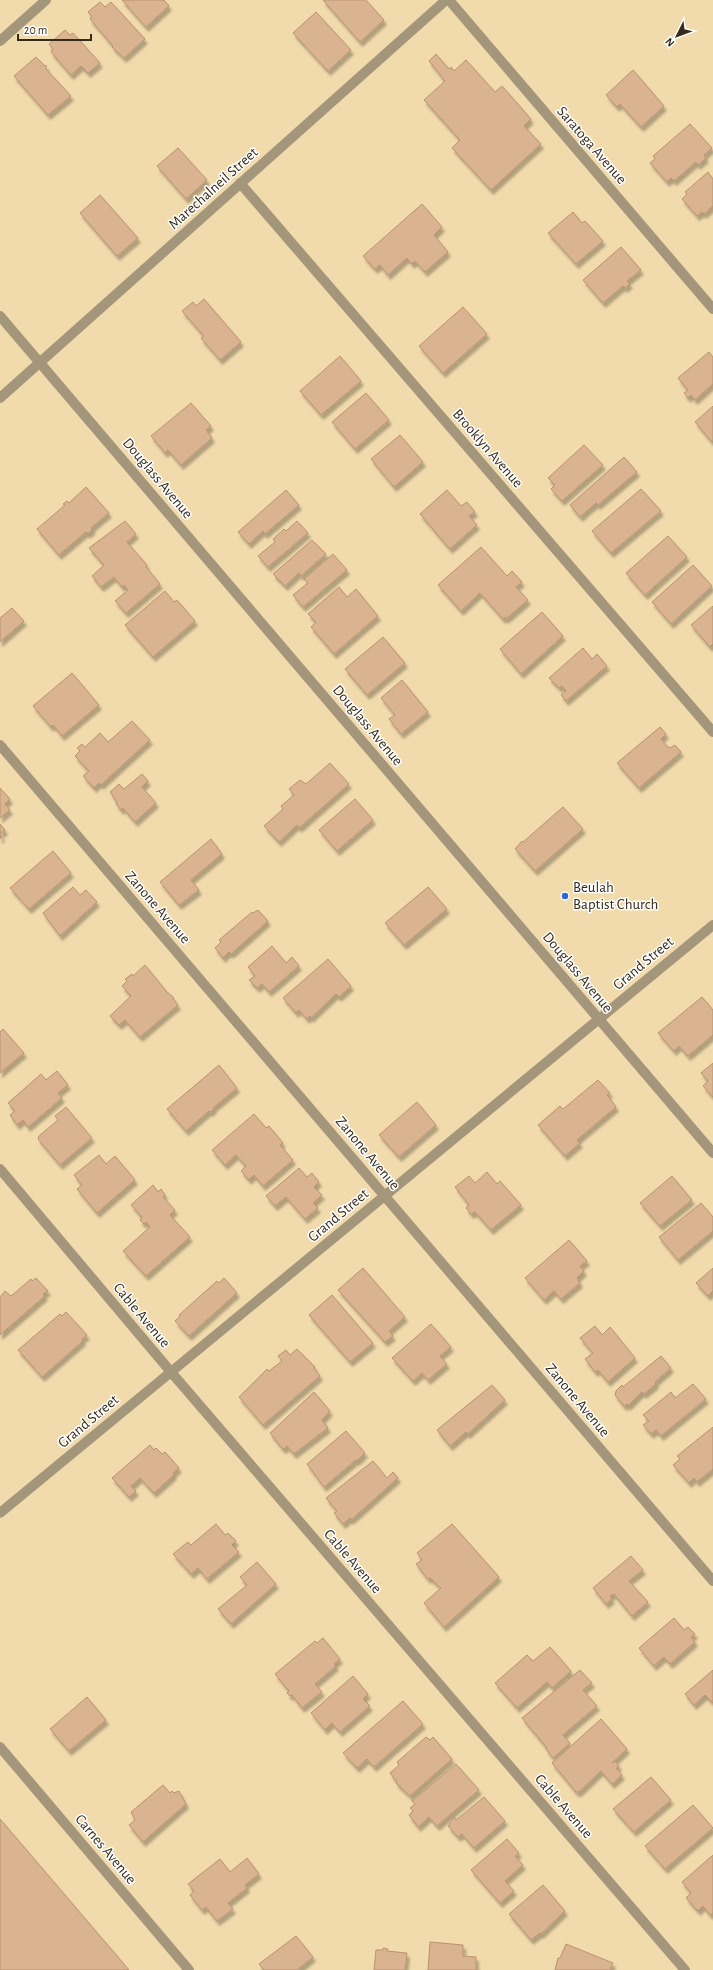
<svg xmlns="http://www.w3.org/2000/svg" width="713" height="1970" font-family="'Alegreya Sans',sans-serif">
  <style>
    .building { fill: #dab390; stroke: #b99370; filter: url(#shadow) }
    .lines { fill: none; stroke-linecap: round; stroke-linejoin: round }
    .minor { stroke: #a4967b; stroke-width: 10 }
    .poi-dot { fill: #3565d4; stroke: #fefefe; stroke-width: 1.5 }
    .labels { text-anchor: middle; stroke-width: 3; stroke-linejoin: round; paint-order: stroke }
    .street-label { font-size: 15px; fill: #342b19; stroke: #fefefe }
    .poi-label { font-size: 15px; fill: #342b19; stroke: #fefefe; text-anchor: start }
  </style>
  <defs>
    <filter id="shadow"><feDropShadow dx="2.5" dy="4.5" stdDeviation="1" flood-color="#0004"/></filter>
  </defs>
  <rect width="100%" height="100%" fill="#f1daab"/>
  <path class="building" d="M122 0H164L169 6 146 27Z
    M323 0H366L384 20 360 42Z
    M100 2 105 7 111 2 145 39 124 58 112 47 113 46 90 19 92 17 88 12Z
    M316 12 351 50 328 71 293 33Z
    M65 30 70 35 73 33 100 63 88 73 81 66 71 75 51 52 53 49 49 44Z
    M436 54 449 69 451 67 454 71 466 60 495 92 502 86 531 119 524 126 541 144 491 190 452 148 460 140 443 121 444 120H442L424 100 445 81 429 61Z
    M36 57 45 66 46 65V69L71 96 48 115 14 76Z
    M633 70 664 106 641 127 620 104 617 107 606 95Z
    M690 124 712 148 704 155 706 158 698 165 696 162 674 181 671 178 667 182 650 163 655 159 653 156Z
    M178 148 207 180 186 199 157 166Z
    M708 172 713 179V206L704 214 702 212 697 216 682 199 687 194 685 192Z
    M100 195 138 238 117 256 80 213Z
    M422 204 442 227 434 235 448 252 425 272 415 261 412 264 407 258 388 275 380 265 375 269 363 256Z
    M573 212 582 223 585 221 603 241 576 264 548 233Z
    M621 247 641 270 627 281 630 284 625 288 623 286 603 303 583 280Z
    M204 299 241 342 220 360 201 338 204 336 182 311 193 302 196 306Z
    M463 307 487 334 443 373 419 346Z
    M709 352 713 357V384L695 400 691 395 688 398 684 393 688 390 678 378Z
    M340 356 361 381 321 415 300 391Z
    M366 393 389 420 355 449 332 422Z
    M191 403 211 426 206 430 212 438 181 465 168 450 165 453 151 436Z
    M713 406V441L712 442 695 422Z
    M400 435 423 462 394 487 371 459Z
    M584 445 603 465 562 501 551 489 555 485 548 478Z
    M624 457 637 472 598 505 596 503 580 517 570 505Z
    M86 487 109 513 91 528 93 529 88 534 86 532 59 555 37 529 65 505 63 504 67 501 69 503Z
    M641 489 661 511 611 553 592 531Z
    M286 490 299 505 265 534 263 531 249 544 238 532Z
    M447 490 461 506 467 502 475 512 469 516 477 525 450 549 420 514Z
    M125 521 136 534 127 542 147 565 146 567 160 584 126 613 115 601 128 590 124 585 122 587 114 577 101 587 92 576 104 565 89 548Z
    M297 521 308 533 268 567 258 556 275 542 273 539 284 529 286 531Z
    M668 536 687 557 645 595 626 573Z
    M312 540 326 554 301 576 299 573 285 586 273 574Z
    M481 547 507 576 512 571 522 582 516 587 528 600 506 619 505 617 503 619 480 593 461 611 438 585Z
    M333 554 347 570 303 607 293 595 308 583 304 579Z
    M693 565 712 586 671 624 652 602Z
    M339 587 347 597 356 589 378 616 334 654 311 627 316 622 308 614Z
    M165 591 174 602 177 600 195 621 153 657 125 625Z
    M713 606V644L710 647 691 625Z
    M12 608 24 621 0 642V618Z
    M542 612 563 636 521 674 500 649Z
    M383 637 405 663 367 695 345 669Z
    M583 648 592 659 597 654 607 666 566 701 561 695 566 691 562 686 559 688 549 678Z
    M72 673 99 705 62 736 53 725 51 727 33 706Z
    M402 680 428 712 401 734 389 719 395 715 381 698Z
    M132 721 150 740 101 785 99 783 94 788 83 776 89 771 75 756 80 751 77 748 82 744 85 747 100 733 108 742Z
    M660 727 666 734 661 739 667 746 670 748 675 745 681 752 639 788 617 763Z
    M330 763 349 784 299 828 297 825 279 842 264 826 283 809 281 806 294 795 289 789 300 780 306 784Z
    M142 774 148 781 142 787 156 803 135 822 123 808 121 810 116 804 117 802 110 792 119 784 124 789Z
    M0 788 10 799 5 804 10 810 0 818Z
    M355 799 373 820 337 851 319 830Z
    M563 807 583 829 535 871 515 849 522 841 523 842Z
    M0 824 5 830 0 834 2 837 0 839Z
    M211 839 222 854 191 880 199 890 179 905 160 882Z
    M53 851 71 873 29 909 10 888Z
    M73 887 80 895 86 890 97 902 60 936 43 913Z
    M428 887 447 909 404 945 385 923Z
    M258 910 268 921 231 954 229 952 223 958 215 948 221 942 219 940 252 912 253 913Z
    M272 946 286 963 292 957 299 966 269 992 262 984 257 988 249 980 255 976 248 967Z
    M328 959 351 986 339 997 336 994 311 1018 310 1016 307 1019 299 1010 296 1013 283 998Z
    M145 965 167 992 174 998 173 999 178 1005 140 1037 125 1020 119 1025 110 1016 131 996 122 986 127 981 125 979 132 974 133 976Z
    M702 997 713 1010V1035L688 1056 679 1046 674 1051 658 1033Z
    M3 1029 24 1053 0 1073V1032Z
    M713 1063V1097L703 1086 708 1081 701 1073Z
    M219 1065 237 1088 213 1108 214 1109 210 1112 209 1111 186 1131 167 1109Z
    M57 1071 68 1085 58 1093 62 1098 28 1127 23 1120 17 1125 10 1115 15 1111 8 1103 41 1074 46 1080Z
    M598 1080 610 1093 607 1095 616 1107 577 1140 580 1143 565 1156 538 1125 560 1106 563 1109Z
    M417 1102 436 1125 399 1157 379 1135Z
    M66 1107 92 1138 60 1165 38 1139 39 1136 58 1120 55 1116Z
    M254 1114 266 1128 269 1126 283 1143 280 1145 293 1160 263 1186 254 1175 249 1180 241 1171 246 1166 236 1155 225 1165 212 1150Z
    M99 1155 106 1164 115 1156 135 1180 97 1213 77 1189 82 1185 74 1175Z
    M299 1168 307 1177 312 1173 319 1182 314 1187 322 1195 313 1203 318 1208 305 1219 286 1197 275 1206 266 1196Z
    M487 1172 497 1184 500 1181 521 1205 491 1230 475 1212 471 1214 466 1208 469 1205 455 1187 469 1176 475 1183Z
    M672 1176 692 1200 660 1226 640 1203Z
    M153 1185 158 1192 161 1189 165 1195 163 1197 175 1210 170 1215 190 1237 146 1276 123 1251 150 1227 146 1222 144 1224 140 1220 142 1217 131 1205Z
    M701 1203 713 1217V1231L678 1260 659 1237Z
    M569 1240 587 1261 580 1266 584 1271 577 1278 580 1283 561 1299 554 1291 544 1300 525 1278Z
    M363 1268 405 1317 389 1331 393 1336 385 1342 338 1290Z
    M713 1268V1291L708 1296 696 1283Z
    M36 1278 48 1291 43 1294 45 1296 0 1335V1297L5 1291 11 1296 31 1279 32 1281Z
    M224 1278 237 1293 189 1336 175 1321 180 1316 179 1315 217 1281 219 1283Z
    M332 1295 373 1343 350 1362 309 1315Z
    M66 1312 87 1335 82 1339 83 1341 42 1377 18 1350 60 1314 62 1316Z
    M431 1324 451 1347 440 1356 447 1364 428 1380 422 1373 413 1381 392 1358Z
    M595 1326 602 1335 610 1327 635 1358 608 1382 598 1370 595 1372 585 1359 593 1353 580 1338Z
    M297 1349 315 1367 314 1368 320 1376 263 1425 239 1397 267 1369 269 1371 282 1361 278 1356 286 1350 290 1355Z
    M661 1356 671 1368 655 1382 656 1384 644 1394 642 1392 628 1406 627 1404 624 1406 615 1395 616 1391 622 1385 623 1387Z
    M693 1384 706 1399 661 1436 656 1430 651 1434 643 1425 649 1421 643 1415 671 1392 675 1398Z
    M492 1385 505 1400 468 1434 466 1432 450 1446 437 1430Z
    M314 1392 330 1411 322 1420 328 1428 294 1454 287 1446 284 1449 282 1448 270 1433Z
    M713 1427V1469L697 1482 694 1478 689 1483 673 1465 680 1459 677 1456Z
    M346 1431 365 1453 357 1461 356 1460 324 1487 307 1464Z
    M150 1445 154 1450 156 1448 162 1454 165 1452 179 1468 173 1473 174 1475 154 1493 140 1478 131 1486 136 1491 129 1497 112 1478Z
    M373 1461 387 1478 393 1472 398 1478 351 1520 350 1518 343 1524 334 1513 337 1511 326 1498Z
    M216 1524 225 1535 228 1533 236 1541 232 1545 239 1552 207 1579 198 1568 191 1574 173 1554 188 1542 191 1545Z
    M452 1524 499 1577 444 1627 424 1603 441 1588 430 1578 428 1579 416 1564 422 1560 417 1553Z
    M631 1556 643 1570 629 1581 648 1602 632 1616 614 1594 610 1596 612 1599 606 1604 593 1588Z
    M257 1562 276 1584 231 1624 218 1609 247 1585 240 1577Z
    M674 1618 684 1630 688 1627 695 1634 691 1637 695 1642 670 1664 664 1657 654 1666 639 1648Z
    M323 1638 340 1659 334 1664 336 1666 315 1684 322 1692 302 1708 292 1695 290 1696 287 1693 289 1691 275 1674 315 1641 317 1643Z
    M550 1647 571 1671 552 1688 547 1682 517 1708 495 1683 527 1655 533 1661Z
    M580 1670 592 1683 583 1690 597 1706 563 1735 570 1743 553 1758 546 1749 547 1748 522 1718Z
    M713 1670V1703L705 1695 694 1705 685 1694Z
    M353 1676 368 1694 363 1699 370 1706 340 1732 332 1723 325 1730 311 1713Z
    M87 1697 106 1720 69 1751 50 1729Z
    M403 1701 423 1724 374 1767 367 1759 357 1768 343 1753Z
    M601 1719 627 1749 612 1763 615 1761 619 1766 616 1768 622 1775 612 1784 601 1771 579 1792H576L552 1763Z
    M426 1737 430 1740 433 1737 452 1759 410 1796 396 1783 397 1782 390 1773 399 1765 397 1762Z
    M456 1764 479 1790 437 1826 429 1817 418 1827 409 1815 413 1811 410 1808 415 1804 412 1801Z
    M651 1777 671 1800 634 1832 613 1809Z
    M163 1785 170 1793 172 1791 174 1793 179 1791 186 1804 143 1842 129 1825 135 1820 131 1812Z
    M484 1797 505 1821 474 1848 462 1834 458 1837 448 1826 450 1825 449 1823 454 1817 456 1820Z
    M693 1805 713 1828 665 1869 645 1846Z
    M0 1819 129 1970H0Z
    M507 1839 519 1853 515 1856 523 1865 505 1881 514 1891 500 1903 471 1870Z
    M713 1855V1913L710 1915 703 1906 698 1911 686 1898 691 1893 682 1882Z
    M247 1858 259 1874 245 1885 247 1888 228 1903 233 1909 217 1921 206 1907 202 1910 190 1895 194 1891 188 1884 220 1859 230 1872Z
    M543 1885 565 1911 541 1934 540 1933 531 1940 509 1914Z
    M296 1936 313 1957 297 1970H264L259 1964Z
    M430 1942 463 1945V1956L476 1957V1970H428Z
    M566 1944 613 1963 610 1970H555L558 1958H560Z
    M383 1948 388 1949 387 1951 407 1953 405 1970H374L376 1950H383Z"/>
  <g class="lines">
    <path class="minor" d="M449 0 713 309
      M0 41 46 0
      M240 183 713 732
      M0 316 713 1153
      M0 398 446 0
      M0 745 713 1581
      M0 1169 171 1372 685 1970
      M0 1513 713 925
      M0 1747 189 1970"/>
  </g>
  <circle class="poi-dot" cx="565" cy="896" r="4"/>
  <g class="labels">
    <g class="street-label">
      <text transform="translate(592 145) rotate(49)" y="5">Saratoga Avenue</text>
      <text transform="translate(213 188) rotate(-42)" y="5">Marechalneil Street</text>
      <text transform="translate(488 448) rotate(49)" y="5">Brooklyn Avenue</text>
      <text transform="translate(158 478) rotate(50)" y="5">Douglass Avenue</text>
      <text transform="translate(368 725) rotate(50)" y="5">Douglass Avenue</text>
      <text transform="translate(158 907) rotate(49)" y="5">Zanone Avenue</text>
      <text transform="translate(643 963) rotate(-40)" y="5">Grand Street</text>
      <text transform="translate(578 972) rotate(50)" y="5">Douglass Avenue</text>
      <text transform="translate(368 1153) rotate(50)" y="5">Zanone Avenue</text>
      <text transform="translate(338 1215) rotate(-40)" y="5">Grand Street</text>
      <text transform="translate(142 1315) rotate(50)" y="5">Cable Avenue</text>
      <text transform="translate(578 1400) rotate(50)" y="5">Zanone Avenue</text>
      <text transform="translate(88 1421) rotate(-40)" y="5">Grand Street</text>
      <text transform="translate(353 1561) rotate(49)" y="5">Cable Avenue</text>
      <text transform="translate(564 1806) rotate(49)" y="5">Cable Avenue</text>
      <text transform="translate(106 1849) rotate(50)" y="5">Carnes Avenue</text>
    </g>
    <g class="poi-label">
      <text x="573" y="892">Beulah<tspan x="573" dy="17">Baptist Church</tspan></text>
    </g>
  </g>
  <g transform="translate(677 36) rotate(228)" stroke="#fefefe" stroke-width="3" paint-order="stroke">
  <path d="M0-3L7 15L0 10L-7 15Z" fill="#342b19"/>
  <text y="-6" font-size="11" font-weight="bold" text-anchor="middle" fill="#342b19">N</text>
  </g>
  <path d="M18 34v6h73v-6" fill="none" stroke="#342b19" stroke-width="2"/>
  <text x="24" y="34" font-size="12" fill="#342b19" stroke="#fefefe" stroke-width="3" paint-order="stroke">20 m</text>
</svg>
